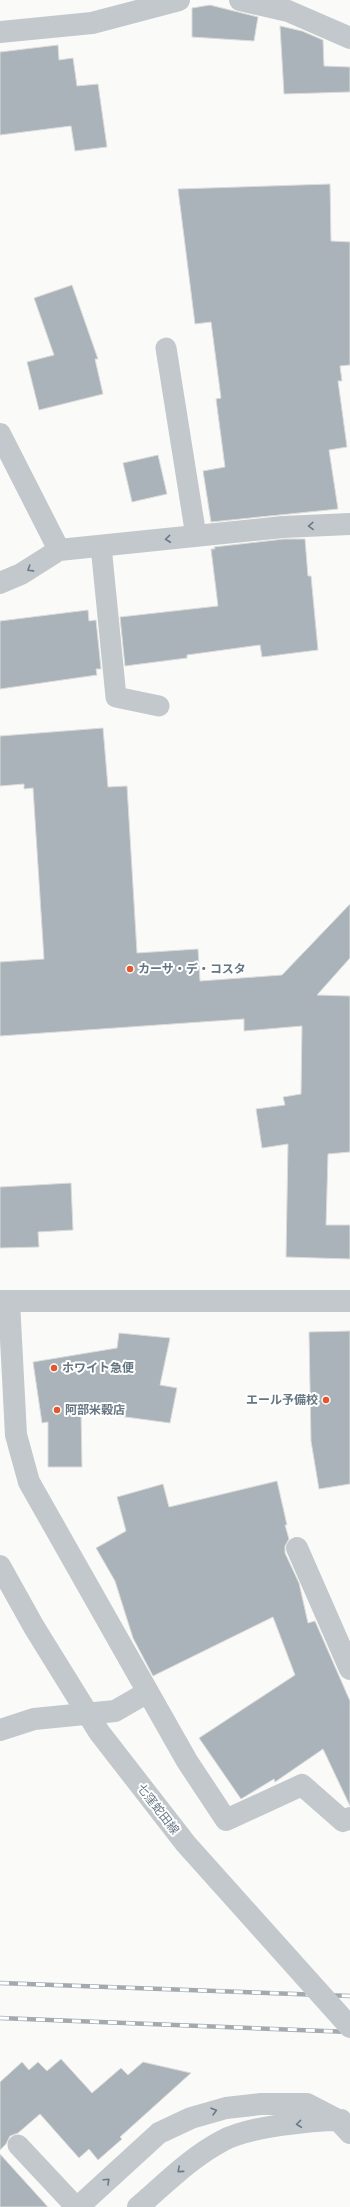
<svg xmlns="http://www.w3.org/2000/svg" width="350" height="2207" font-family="'Titillium Web','Noto Sans JP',sans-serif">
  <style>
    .building { fill: #aab3b9; stroke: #dcdcda }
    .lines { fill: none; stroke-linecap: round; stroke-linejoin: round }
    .service { stroke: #c3c8cc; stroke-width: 21 }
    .minor { stroke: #c3c8cc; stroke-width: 22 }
    .tertiary { stroke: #c3c8cc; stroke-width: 22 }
    .rail-casing { stroke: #a2aab0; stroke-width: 4.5 }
    .rail { stroke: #fff; stroke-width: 3; stroke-dasharray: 9; stroke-linecap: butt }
    .tertiary-bridge { stroke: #c3c8cc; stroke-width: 22 }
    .oneway { stroke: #6a7a87 }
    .poi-dot { fill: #e4572e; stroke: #fff; stroke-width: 1.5 }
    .labels { text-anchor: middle; stroke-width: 4; stroke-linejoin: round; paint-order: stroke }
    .poi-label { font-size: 12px; font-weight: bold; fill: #657683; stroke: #fff; text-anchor: start }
    .street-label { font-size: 12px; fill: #657683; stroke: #fff }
  </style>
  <rect width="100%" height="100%" fill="#fafaf8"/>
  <path class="building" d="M210 5 258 17 254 41 192 37V8Z
    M280 26 302 31 323 40 324 66 350 67V92L284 94Z
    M58 45 59 60 73 58 77 86 98 84 107 147 75 151 71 126 0 135V52Z
    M330 184 331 241 350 242V365L340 366 342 381H338L347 447 329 450 338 509 211 522 203 471 225 467 216 399 221 398 211 322 195 324 178 189Z
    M72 285 98 359H95L103 394 39 410 27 362 54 355 34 298Z
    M158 455 167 494 132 502 123 463Z
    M284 539H305L308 576H311L318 650 262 657 260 645 187 655V658L125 666 120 617 218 606 211 549H215L214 547Z
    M88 610 89 621 96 620 101 669H96L97 675 0 689V621Z
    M103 728 108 787 127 786 137 953 198 949 200 981 282 975 350 904V958L317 995 350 996V1152L328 1154 326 1225H350V1259L286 1257 288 1144 262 1148 256 1109 285 1105 283 1097 301 1094 302 1026 244 1031V1019L0 1036V962L44 959 33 788 24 789V784L0 786V736Z
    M71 1183 73 1230 38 1232 39 1247 0 1248V1187Z
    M350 1331V1484L319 1489 311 1441 309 1332Z
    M119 1333 170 1338 160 1385 177 1388 170 1423 81 1411 82 1467H48V1422L42 1423 33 1362 117 1348Z
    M277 1481 287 1525H285L289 1539 285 1546V1553L299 1583 308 1623 315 1621 350 1701V1806L323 1749 275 1782 274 1779 241 1799 199 1738 295 1675 273 1617 153 1676 133 1638 115 1581 96 1548 126 1531 117 1497 163 1484 169 1507Z
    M61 2059 92 2093 121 2068 128 2075 143 2062 191 2073 120 2137 122 2139 98 2160 89 2149 79 2158 40 2114 18 2133 10 2136 6 2144 0 2150V2082L22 2062 29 2070 38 2062 47 2071Z
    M0 2154 48 2207H0Z"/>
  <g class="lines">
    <path class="service" d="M166 348 196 536
      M101 546 116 697 159 706
      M18 2145 76 2207"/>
    <path class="minor" d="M240 0 288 11 350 38
      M0 32 92 23 179 0
      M0 434 59 550
      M0 583 21 574 59 550 283 527 350 524
      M9 1301 16 1435 29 1482 187 1761 226 1820 302 1785 343 1821 350 1818
      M297 1548 350 1669
      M0 1730 34 1719 115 1711 148 1692
      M78 2207 159 2133 191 2118 226 2108 261 2104H307L338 2120 350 2133
      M138 2207C165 2184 190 2158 222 2141 247 2127 311 2120 341 2120"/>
    <path class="tertiary" d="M0 1301H350"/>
    <defs>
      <path id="rail" d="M0 1983 350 1996
        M0 2018 350 2032"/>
    </defs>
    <use href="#rail" class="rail-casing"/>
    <use href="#rail" class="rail"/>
    <path class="tertiary-bridge" d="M0 1566 34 1627 99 1732 186 1844 350 2027"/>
  </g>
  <defs><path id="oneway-chevron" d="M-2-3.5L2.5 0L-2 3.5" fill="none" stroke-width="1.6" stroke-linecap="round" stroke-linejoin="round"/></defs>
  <g class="oneway">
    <use href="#oneway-chevron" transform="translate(311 526) rotate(178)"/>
    <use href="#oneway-chevron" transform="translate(168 539) rotate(174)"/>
    <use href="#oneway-chevron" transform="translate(30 569) rotate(148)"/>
    <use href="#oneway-chevron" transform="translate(214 2111) rotate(-16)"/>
    <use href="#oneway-chevron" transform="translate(299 2124) rotate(174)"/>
    <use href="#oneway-chevron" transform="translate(180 2170) rotate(139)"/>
    <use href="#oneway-chevron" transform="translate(107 2181) rotate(-43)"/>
  </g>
  <g class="poi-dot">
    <circle cx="130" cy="969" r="4"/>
    <circle cx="54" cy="1368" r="4"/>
    <circle cx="326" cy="1400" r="4"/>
    <circle cx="57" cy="1410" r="4"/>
  </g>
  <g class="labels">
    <g class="poi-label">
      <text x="138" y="973">カーサ・デ・コスタ</text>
      <text x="62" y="1372">ホワイト急便</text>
      <text x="318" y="1404" text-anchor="end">エール予備校</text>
      <text x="65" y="1414">阿部米穀店</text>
    </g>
    <g class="street-label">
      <text transform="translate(158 1809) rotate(52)" y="4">七窪蛇田線</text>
    </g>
  </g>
</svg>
